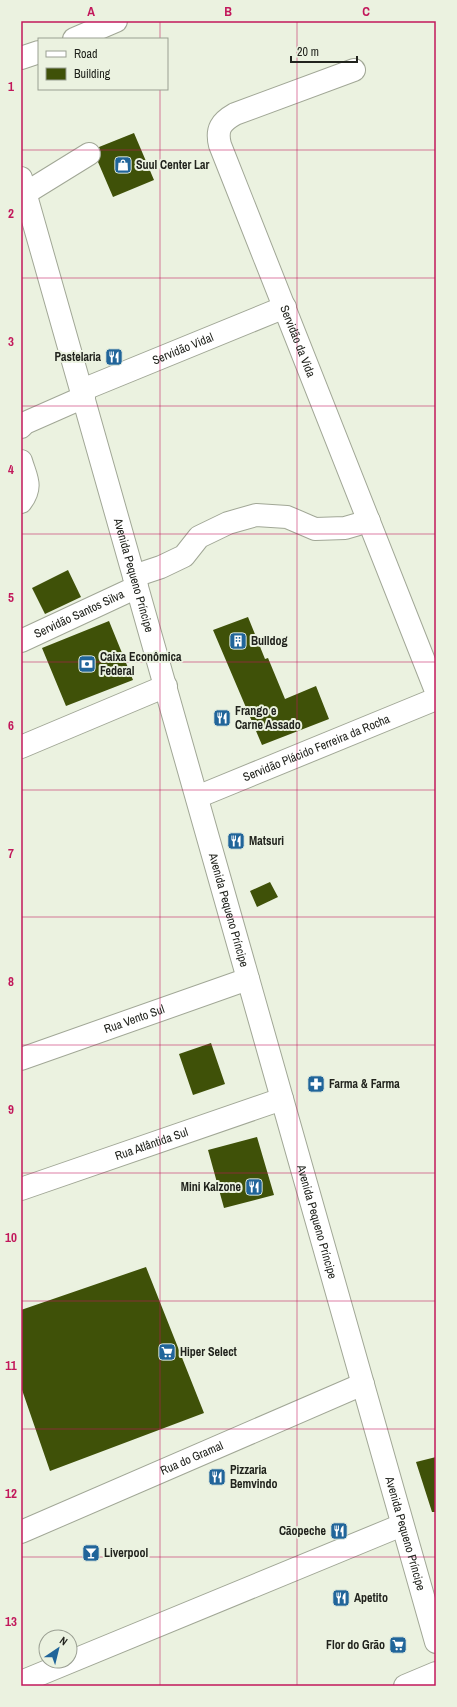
<svg xmlns="http://www.w3.org/2000/svg" width="457" height="1707" font-family="'Archivo Narrow',sans-serif">
  <style>
    .building { fill: #3f5108 }
    .lines { fill: none; stroke-linecap: round; stroke-linejoin: round }
    .minor-casing { stroke: #a1a796; stroke-width: 24 }
    .major-casing { stroke: #a1a796; stroke-width: 24 }
    .minor { stroke: #fff; stroke-width: 22 }
    .major { stroke: #fff; stroke-width: 22 }
    .grid { fill: none; stroke: #c2185b; stroke-width: 1; stroke-opacity: 0.55 }
    .labels { text-anchor: middle; stroke-width: 4; stroke-linejoin: round; paint-order: stroke }
    .poi-label { font-size: 12px; font-weight: bold; fill: #21231d; stroke: #ebf2e0; text-anchor: start }
    .street-label { font-size: 12px; fill: #21231d; stroke: #ebf2e0 }
    .neatline { fill: none; stroke: #c2185b; stroke-width: 1.5 }
    .grid-label { font-size: 13px; text-anchor: middle; font-weight: bold; fill: #c2185b }
  </style>
  <rect width="100%" height="100%" fill="#ebf2e0"/>
  <path class="building" d="M134 133 154 180 113 197 98 162 101 154 99 147Z
    M68 570 81 597 45 614 32 588Z
    M248 617 265 659 268 658 285 699 316 686 329 719 262 745 213 630Z
    M109 621 133 680 66 706 42 648Z
    M270 882 278 897 257 907 250 891Z
    M211 1043 225 1084 193 1095 179 1054Z
    M257 1137 274 1195 224 1208 208 1150Z
    M146 1267 204 1413 50 1471 21 1387V1310Z
    M436 1457V1512H432L416 1462Z"/>
  <g class="lines">
    <defs>
      <g id="minor">
        <path d="M74 39 116 21"/>
        <path d="M21 58 39 52"/>
        <path id="s1" d="M354 70 235 114C221 122 216 129 220 145L436 691"/>
        <path d="M21 196 89 154"/>
        <path id="s2" d="M82 390 285 307"/>
        <path d="M21 427 25 423 84 397"/>
        <path d="M21 461C26 478 33 486 21 502"/>
        <path d="M134 576 161 567 184 556 199 537 228 523 256 515 287 517 315 529 345 528 369 521"/>
        <path id="s3" d="M21 641 137 587"/>
        <path d="M21 747 166 686"/>
        <path id="s4" d="M197 797 436 699"/>
        <path id="s5" d="M21 1059 248 979"/>
        <path id="s6" d="M21 1189 282 1099"/>
        <path d="M21 1682 402 1525"/>
        <path d="M405 1686 436 1673"/>
      </g>
      <g id="major">
        <path id="s7" d="M21 178 436 1642"/>
        <path id="s8" d="M21 1532 363 1384"/>
      </g>
    </defs>
    <use href="#minor" class="minor-casing"/>
    <use href="#major" class="major-casing"/>
    <use href="#minor" class="minor"/>
    <use href="#major" class="major"/>
  </g>
  <path class="grid" d="M160 21V39M297 21V1686M160 89V1686M21 150H436M21 278H436M21 406H436M21 534H436M21 662H436M21 790H436M21 917H436M21 1045H436M21 1173H436M21 1301H436M21 1429H436M21 1557H436"/>
  <defs>
    <symbol id="shop-square" viewBox="-11 -11 22 22"><rect x="-9" y="-9" width="18" height="18" rx="4" fill="#21659a" stroke="#ebf2e0"/><path d="M-5-2.5h2.3a2.7 3.5 0 0 1 5.4 0H5L5.5 6h-11ZM-1.5-2.5h3a1.5 2.3 0 0 0-3 0Z" fill="#fff"/></symbol>
    <symbol id="restaurant-square" viewBox="-11 -11 22 22"><rect x="-9" y="-9" width="18" height="18" rx="4" fill="#21659a" stroke="#ebf2e0"/><path d="M-5-6h1v4h1v-4h1v4h1v-4h1v5L-1.5 .5V6h-2V.5L-5-1ZM5-6V6H3V1.5H1.5Q1.5-4 5-6Z" fill="#fff"/></symbol>
    <symbol id="building-square" viewBox="-11 -11 22 22"><rect x="-9" y="-9" width="18" height="18" rx="4" fill="#21659a" stroke="#ebf2e0"/><path d="M-4-6H4V6H1V3H-1V6H-4ZM-2.5-4.3h1.7v1.8h-1.7ZM.8-4.3h1.7v1.8H.8ZM-2.5-1h1.7V.8h-1.7ZM.8-1h1.7V.8H.8Z" fill="#fff"/></symbol>
    <symbol id="bank-square" viewBox="-11 -11 22 22"><rect x="-9" y="-9" width="18" height="18" rx="4" fill="#21659a" stroke="#ebf2e0"/><path d="M-6-4H6V4H-6ZM0-2.3a2.3 2.3 0 1 0 0 4.6a2.3 2.3 0 1 0 0-4.6Z" fill="#fff"/></symbol>
    <symbol id="pharmacy-square" viewBox="-11 -11 22 22"><rect x="-9" y="-9" width="18" height="18" rx="4" fill="#21659a" stroke="#ebf2e0"/><path d="M-2-6h4v4h4v4h-4v4h-4v-4h-4v-4h4Z" fill="#fff"/></symbol>
    <symbol id="supermarket-square" viewBox="-11 -11 22 22"><rect x="-9" y="-9" width="18" height="18" rx="4" fill="#21659a" stroke="#ebf2e0"/><path d="M-6-5.5h2.5l.6 2H6L4.5 2H-2.5L-4.4-4H-6ZM-1.5 3.2a1.3 1.3 0 1 0 .1 0ZM3 3.2a1.3 1.3 0 1 0 .1 0Z" fill="#fff"/></symbol>
    <symbol id="bar-square" viewBox="-11 -11 22 22"><rect x="-9" y="-9" width="18" height="18" rx="4" fill="#21659a" stroke="#ebf2e0"/><path d="M-6-5H6L.8 .8V4.5H3.5V6h-7V4.5H-.8V.8Z" fill="#fff"/></symbol>
  </defs>
  <g fill-rule="evenodd">
    <use href="#shop-square" x="113" y="155" width="20" height="20"/>
    <use href="#restaurant-square" x="104" y="347" width="20" height="20"/>
    <use href="#building-square" x="228" y="631" width="20" height="20"/>
    <use href="#bank-square" x="77" y="654" width="20" height="20"/>
    <use href="#restaurant-square" x="212" y="708" width="20" height="20"/>
    <use href="#restaurant-square" x="226" y="831" width="20" height="20"/>
    <use href="#pharmacy-square" x="306" y="1074" width="20" height="20"/>
    <use href="#restaurant-square" x="244" y="1177" width="20" height="20"/>
    <use href="#supermarket-square" x="157" y="1342" width="20" height="20"/>
    <use href="#restaurant-square" x="207" y="1467" width="20" height="20"/>
    <use href="#restaurant-square" x="329" y="1521" width="20" height="20"/>
    <use href="#bar-square" x="81" y="1543" width="20" height="20"/>
    <use href="#restaurant-square" x="331" y="1588" width="20" height="20"/>
    <use href="#supermarket-square" x="388" y="1635" width="20" height="20"/>
  </g>
  <g class="labels">
    <g class="poi-label">
      <text x="136" y="169">Suul Center Lar</text>
      <text x="101" y="361" text-anchor="end">Pastelaria</text>
      <text x="251" y="645">Bulldog</text>
      <text x="100" y="661">Caixa Econômica<tspan x="100" dy="14">Federal</tspan></text>
      <text x="235" y="715">Frango e<tspan x="235" dy="14">Carne Assado</tspan></text>
      <text x="249" y="845">Matsuri</text>
      <text x="329" y="1088">Farma &amp; Farma</text>
      <text x="241" y="1191" text-anchor="end">Mini Kalzone</text>
      <text x="180" y="1356">Hiper Select</text>
      <text x="230" y="1474">Pizzaria<tspan x="230" dy="14">Bemvindo</tspan></text>
      <text x="326" y="1535" text-anchor="end">Cãopeche</text>
      <text x="104" y="1557">Liverpool</text>
      <text x="354" y="1602">Apetito</text>
      <text x="385" y="1649" text-anchor="end">Flor do Grão</text>
    </g>
    <g class="street-label">
      <text dy="4" stroke="none"><textPath href="#s1" startOffset="376">Servidão da Vida</textPath></text>
      <text dy="4" stroke="none"><textPath href="#s2" startOffset="109">Servidão Vidal</textPath></text>
      <text dy="4" stroke="none"><textPath href="#s7" startOffset="413">Avenida Pequeno Príncipe</textPath></text>
      <text dy="4" stroke="none"><textPath href="#s3" startOffset="64">Servidão Santos Silva</textPath></text>
      <text dy="4" stroke="none"><textPath href="#s4" startOffset="129">Servidão Plácido Ferreira da Rocha</textPath></text>
      <text dy="4" stroke="none"><textPath href="#s7" startOffset="761">Avenida Pequeno Príncipe</textPath></text>
      <text dy="4" stroke="none"><textPath href="#s5" startOffset="120">Rua Vento Sul</textPath></text>
      <text dy="4" stroke="none"><textPath href="#s6" startOffset="138">Rua Atlântida Sul</textPath></text>
      <text dy="4" stroke="none"><textPath href="#s7" startOffset="1085">Avenida Pequeno Príncipe</textPath></text>
      <text dy="4" stroke="none"><textPath href="#s8" startOffset="186">Rua do Gramal</textPath></text>
      <text dy="4" stroke="none"><textPath href="#s7" startOffset="1409">Avenida Pequeno Príncipe</textPath></text>
    </g>
  </g>
  <rect width="457" height="1707" fill="none" stroke="#ebf2e0" stroke-width="44"/>
  <rect x="38" y="38" width="130" height="52" fill="#ebf2e0" stroke="#9a9f92"/>
  <rect x="46" y="51" width="20" height="6" fill="#ffffff" stroke="#9a9f92"/>
  <text x="74" y="58" font-size="12" fill="#21231d">Road</text>
  <rect x="46" y="68" width="20" height="12" fill="#3f5108" stroke="#9a9f92"/>
  <text x="74" y="78" font-size="12" fill="#21231d">Building</text>
  <g transform="translate(58 1649) rotate(35)"><circle r="19" fill="#ebf2e0" stroke="#9a9f92"/>
  <path d="M0-3L7 15L0 10L-7 15Z" fill="#21659a"/>
  <text y="-6" font-size="11" font-weight="bold" text-anchor="middle" fill="#21231d">N</text>
  </g>
  <path d="M291 56v6h66v-6" fill="none" stroke="#21231d" stroke-width="2"/>
  <text x="297" y="56" font-size="12" fill="#21231d" stroke="#ebf2e0" stroke-width="3" paint-order="stroke">20 m</text>
  <rect x="22" y="22" width="413" height="1663" class="neatline"/>
  <g class="grid-label">
    <text x="91" y="16">A</text>
    <text x="228" y="16">B</text>
    <text x="366" y="16">C</text>
    <text x="11" y="91">1</text>
    <text x="11" y="218">2</text>
    <text x="11" y="346">3</text>
    <text x="11" y="474">4</text>
    <text x="11" y="602">5</text>
    <text x="11" y="730">6</text>
    <text x="11" y="858">7</text>
    <text x="11" y="986">8</text>
    <text x="11" y="1114">9</text>
    <text x="11" y="1242">10</text>
    <text x="11" y="1370">11</text>
    <text x="11" y="1498">12</text>
    <text x="11" y="1626">13</text>
  </g>
</svg>
